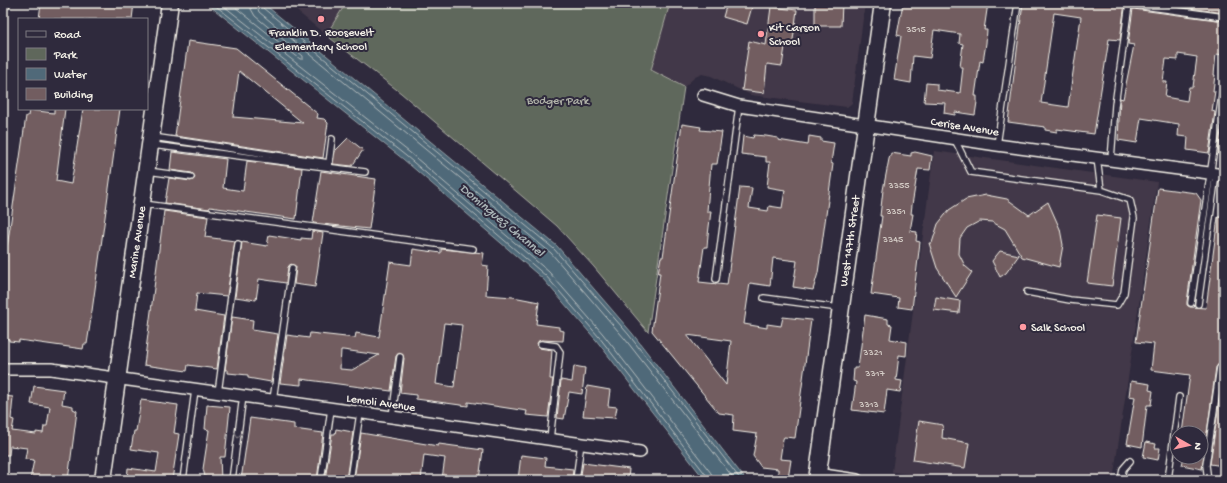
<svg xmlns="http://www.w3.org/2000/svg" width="1227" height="483" font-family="'Gochi Hand',sans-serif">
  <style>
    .built { fill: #433948 }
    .green { fill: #5f675b; stroke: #aaaca2 }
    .water { fill: #506979; stroke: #929fa5 }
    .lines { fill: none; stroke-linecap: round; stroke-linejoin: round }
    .shore { stroke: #b2bbbc; stroke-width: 1 }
    .building { fill: #725d60; stroke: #f4f1e8; fill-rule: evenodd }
    .lane-casing { stroke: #f4f1e8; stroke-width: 8 }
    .street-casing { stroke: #f4f1e8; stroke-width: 14 }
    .secondary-casing { stroke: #f4f1e8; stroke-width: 19 }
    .lane { stroke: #2f2a3d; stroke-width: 5.5 }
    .street { stroke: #2f2a3d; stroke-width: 11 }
    .secondary { stroke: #2f2a3d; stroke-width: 16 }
    .oneway { stroke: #747079 }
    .poi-dot { fill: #ff9aa2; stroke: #2f2a3d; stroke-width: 1.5 }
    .labels { text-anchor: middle; stroke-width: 4; stroke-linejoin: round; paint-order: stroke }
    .number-label { font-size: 10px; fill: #d4ccc6 }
    .poi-label { font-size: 12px; fill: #f4f1e8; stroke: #2f2a3d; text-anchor: start }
    .park-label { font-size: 12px; fill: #b1b3a9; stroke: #2f2a3d }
    .street-label { font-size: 12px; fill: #f4f1e8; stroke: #2f2a3d }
    .water-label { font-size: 13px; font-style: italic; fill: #aab4b6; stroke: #2f2a3d }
  </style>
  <rect width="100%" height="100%" fill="#2f2a3d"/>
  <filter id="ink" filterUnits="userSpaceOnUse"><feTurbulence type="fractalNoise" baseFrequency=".025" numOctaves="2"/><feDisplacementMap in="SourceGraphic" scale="8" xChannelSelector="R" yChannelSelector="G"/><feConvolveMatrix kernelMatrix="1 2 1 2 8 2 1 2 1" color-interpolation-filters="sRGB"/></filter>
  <g filter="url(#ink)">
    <path class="built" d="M287 3H346L326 35Z
      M670 3H865L852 103 847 107 751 95 711 76 702 74 695 77 684 87 651 70Z
      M934 151 1157 182 1113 480H954L892 472Z"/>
    <path class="green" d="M346 3H670L651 70 684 87 648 332 594 267 557 226 401 93 326 35Z"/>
    <path class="water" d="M206 3H263L557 246 632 333 746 480H705L596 340 543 279 403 159Z"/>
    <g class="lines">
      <path class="shore" d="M212 3 406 156 546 276 599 337 707 476 708 480
        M220 3 409 152 549 272 603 334 711 473 713 480
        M230 3 300 59H303V56L255 16 251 9 250 3
        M256 3 259 12 551 253 625 339 735 480
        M261 3 263 8 554 249 629 335 741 480"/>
    </g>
    <path class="building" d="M41 3 62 7 63 3H134L132 19H39Z
      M727 3H753L747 24 723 17Z
      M815 3H842L841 26H815Z
      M903 3H988L984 30H987L986 43 983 62 980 61 975 96H977V102L975 115 955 112V115L944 113 945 103 924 102 926 83 937 84V90L960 93 963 67H960L963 44 959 43 960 34 934 30 930 58 913 56 911 83 894 80 901 36 897 35Z
      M1023 3H1125L1120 40 1109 39 1094 134 1057 129V132L1045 130V127L1008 122ZM1054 13 1081 17 1068 107 1041 103Z
      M1153 3H1224V13Z
      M771 7 797 10 792 47H785L782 66 767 64 764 93 742 90 749 41 766 45Z
      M1133 9 1224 21V55L1216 54 1214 75H1215L1213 91H1215L1212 111 1215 112 1209 153 1187 150 1188 137 1178 136 1179 124 1141 118 1137 143 1118 140 1120 98 1123 99 1134 45 1128 44ZM1178 54 1197 57 1193 87H1189L1187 101 1165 97 1167 82H1163L1166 59 1178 60Z
      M188 41 236 48 318 114 317 118 324 119 328 123 323 158 175 136ZM239 71 303 123 233 117Z
      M54 109H65L56 181 71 184 83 109H120L91 318 87 344H84L83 349 19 340V342L9 341V339L3 338V279L6 260H3V245H7L8 241 26 116H28L29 110 54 113Z
      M682 124 701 127 700 130 722 132 717 164H711L707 211H711L708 235 707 247H704L699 282 727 285 740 187 752 188 749 208 768 211 769 206 782 208 785 190 767 187 770 162H766V157L741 154 743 136 753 138 754 135 766 136 778 138V140L808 145 809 136 821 138V141L834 143 831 163 833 164 818 273 813 290 793 287 797 261 773 258 770 286 750 283 744 324 767 328V324L781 326 783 317 811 320 795 438 784 437 783 439 780 459 791 460 788 479 778 478V469L761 467 753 456 757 434 733 431 734 415 719 413 652 331 660 273H658L661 257H663ZM687 335 731 341 726 385Z
      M1221 131 1224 132V155L1218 154Z
      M348 138 363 150 352 166 333 164 335 151Z
      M172 152 226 159 223 188 243 191 247 161 302 168 296 219 210 207 209 209 165 203 169 178 191 181 195 178 192 173 170 170Z
      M915 152 932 156 930 170 918 169 912 205 911 214H913L910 231 917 232 916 241 920 242 912 309 898 307 899 298 871 294 882 216H880L883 190 889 159 891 153 911 156V153Z
      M321 171 376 179 369 229 313 223Z
      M1158 188 1196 193 1201 200 1187 302V305L1190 307 1206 308 1218 217H1224V301L1222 316H1224V367L1220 364 1216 367 1202 469 1182 465 1184 457H1201V433H1182L1190 375 1151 370 1154 344 1136 342Z
      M986 195 1007 199 1029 215 1048 202 1060 229 1063 245 1059 267 1022 257 1005 229 992 222 980 221 967 228 960 238 959 254 965 266 972 272 956 297 937 268 929 243H932L938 224 949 210 966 199Z
      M164 211 208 217 205 237 235 241 227 296 197 293 195 311 224 316 217 369 188 365 187 371 144 365Z
      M1097 215 1121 218 1112 286 1087 283Z
      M312 231 323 233 315 287 294 284 296 267 291 264 288 267 286 283 259 279 256 300 235 297 242 242 267 246 269 235 301 240V238L311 239Z
      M413 249 441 253V249L484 253 482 265 488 266 486 295 513 297 539 302 536 324 559 327V330L564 331 563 341 541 340 537 343 539 348 552 350 550 379H553L548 417 526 415 527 411 468 402V406L416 399V395L400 393 404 358 400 353 396 356 391 391 301 379V385L280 383 287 335 309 338 310 333 355 338 356 333 379 337 390 262 411 265ZM444 323 462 325 454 387 436 384ZM341 350H343L379 355 352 370 340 369Z
      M1000 251 1019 255 1006 273 1000 277 992 261Z
      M936 297 960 301 959 313 934 310Z
      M865 315 888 319V324L892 325 890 339 907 342 906 356 899 355 896 380 902 381 900 392 887 390 884 414 852 410 856 382 853 381 854 368H858Z
      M232 317 253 320 252 330 278 334 271 382 248 378V375L228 373V370H225Z
      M574 366 585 368 582 394 569 392 564 419 557 418 561 380 572 382Z
      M1224 370V466L1210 464Z
      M1131 381 1150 384 1149 390 1153 391 1151 405H1147L1142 447 1127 444 1135 397 1129 396Z
      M34 386 64 390 62 404 73 406V409L77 411 68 480H30L34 460 25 459 27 448 10 446 9 455H3V396L13 397 11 419 14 420 12 431 36 434V432L43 433 44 426H47L50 407 31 404Z
      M587 386 610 390 608 406 617 407 615 418 583 416Z
      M141 400 178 405 174 433 179 434 172 480H127L128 468 156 472 159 453 131 449 134 431H136Z
      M207 405 230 407 225 457H220L221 480H206L203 469 209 430 205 429Z
      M250 418 294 424V429L323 433 317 480H241Z
      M919 421 943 425 942 438 969 443 965 468 913 460Z
      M336 429 353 432 346 480H325L332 434H335Z
      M361 433 438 446 439 444 483 450 479 480H444L442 479 445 458 424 455 421 480H354Z
      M1146 442 1156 444 1155 448H1160L1158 460 1143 457Z
      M521 455 546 458 545 466 573 469 572 480H518Z
      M583 463 629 469 628 480H580Z"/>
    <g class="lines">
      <defs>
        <path id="lane" d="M153 137 329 163 332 139
          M954 138 971 172 1101 190 1097 158
          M152 145 365 172
          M997 145 1018 3
          M1111 160 1115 105 1129 4 1224 17
          M148 171 191 177
          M144 204 473 249
          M716 279 739 106
          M1027 292 1070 300 1117 305 1124 293 1134 218 1130 200 1101 190
          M764 298 839 308
          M1191 303 1224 82
          M1198 304 1216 174
          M541 344 556 346 560 352 550 439
          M218 393 238 244
          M273 400 292 268
          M392 417 400 357
          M183 480 195 390
          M232 480 243 396
          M321 480 331 409
          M350 480 360 413
          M576 480 581 443
          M1121 480 1123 469 1130 461
          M1168 480 1179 397
          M1208 480 1206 465 1220 368"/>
        <path id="street" d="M3 5V3
          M703 95 739 106 997 145 1224 175
          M3 369H51L640 452
          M817 474 857 480"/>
        <path id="secondary" d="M103 480 170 3
          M817 480 883 3"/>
      </defs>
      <use href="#lane" class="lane-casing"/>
      <use href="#street" class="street-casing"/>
      <use href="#secondary" class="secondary-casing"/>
      <use href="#lane" class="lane"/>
      <use href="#street" class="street"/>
      <use href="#secondary" class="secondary"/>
    </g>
    <defs><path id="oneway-chevron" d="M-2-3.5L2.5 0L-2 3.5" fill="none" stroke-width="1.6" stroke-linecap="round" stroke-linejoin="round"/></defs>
    <use class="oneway" href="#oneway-chevron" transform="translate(238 435) rotate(97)"/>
  </g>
  <g class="poi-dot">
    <circle cx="321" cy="19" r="4"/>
    <circle cx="761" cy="34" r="4"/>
    <circle cx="1023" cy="327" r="4"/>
  </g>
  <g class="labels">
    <g class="number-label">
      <text x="916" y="32">3515</text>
      <text x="899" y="188">3355</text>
      <text x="896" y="214">3351</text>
      <text x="893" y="242">3345</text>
      <text x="873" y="355">3321</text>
      <text x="875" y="376">3317</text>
      <text x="869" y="407">3313</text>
    </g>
    <g class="poi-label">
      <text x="769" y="31">Kit Carson<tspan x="769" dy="14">School</tspan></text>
      <text x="321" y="36" text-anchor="middle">Franklin D. Roosevelt<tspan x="321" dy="14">Elementary School</tspan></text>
      <text x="1031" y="331">Salk School</text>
    </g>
    <g class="park-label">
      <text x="558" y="104">Bodger Park</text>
    </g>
    <g class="street-label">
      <text transform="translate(965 126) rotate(9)" y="4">Cerise Avenue</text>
      <text transform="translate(849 241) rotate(-82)" y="4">West 147th Street</text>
      <text transform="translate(136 242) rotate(-82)" y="4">Marine Avenue</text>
      <text transform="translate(381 402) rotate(8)" y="4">Lemoli Avenue</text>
    </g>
    <g class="water-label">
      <text transform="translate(503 219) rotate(40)" y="5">Dominguez Channel</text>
    </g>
  </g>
  <rect width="1227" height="483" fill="none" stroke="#2f2a3d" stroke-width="16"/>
  <rect x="8" y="8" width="1211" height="467" fill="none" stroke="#f4f1e8" stroke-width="1.5" filter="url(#ink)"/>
  <rect x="18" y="18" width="130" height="92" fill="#2f2a3d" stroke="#7e7a81"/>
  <rect x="26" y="31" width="20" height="6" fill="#2f2a3d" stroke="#7e7a81"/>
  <text x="54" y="38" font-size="12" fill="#f4f1e8">Road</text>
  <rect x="26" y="48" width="20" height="12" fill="#5f675b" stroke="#7e7a81"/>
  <text x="54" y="58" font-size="12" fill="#f4f1e8">Park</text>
  <rect x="26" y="68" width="20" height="12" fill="#506979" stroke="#7e7a81"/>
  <text x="54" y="78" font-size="12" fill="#f4f1e8">Water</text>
  <rect x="26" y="88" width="20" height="12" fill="#725d60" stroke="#7e7a81"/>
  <text x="54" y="98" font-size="12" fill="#f4f1e8">Building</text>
  <g transform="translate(1189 445) rotate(98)"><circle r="19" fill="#2f2a3d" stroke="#7e7a81"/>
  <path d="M0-3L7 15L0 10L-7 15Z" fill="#ff9aa2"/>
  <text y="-6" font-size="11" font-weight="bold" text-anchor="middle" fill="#f4f1e8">N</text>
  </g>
</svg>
